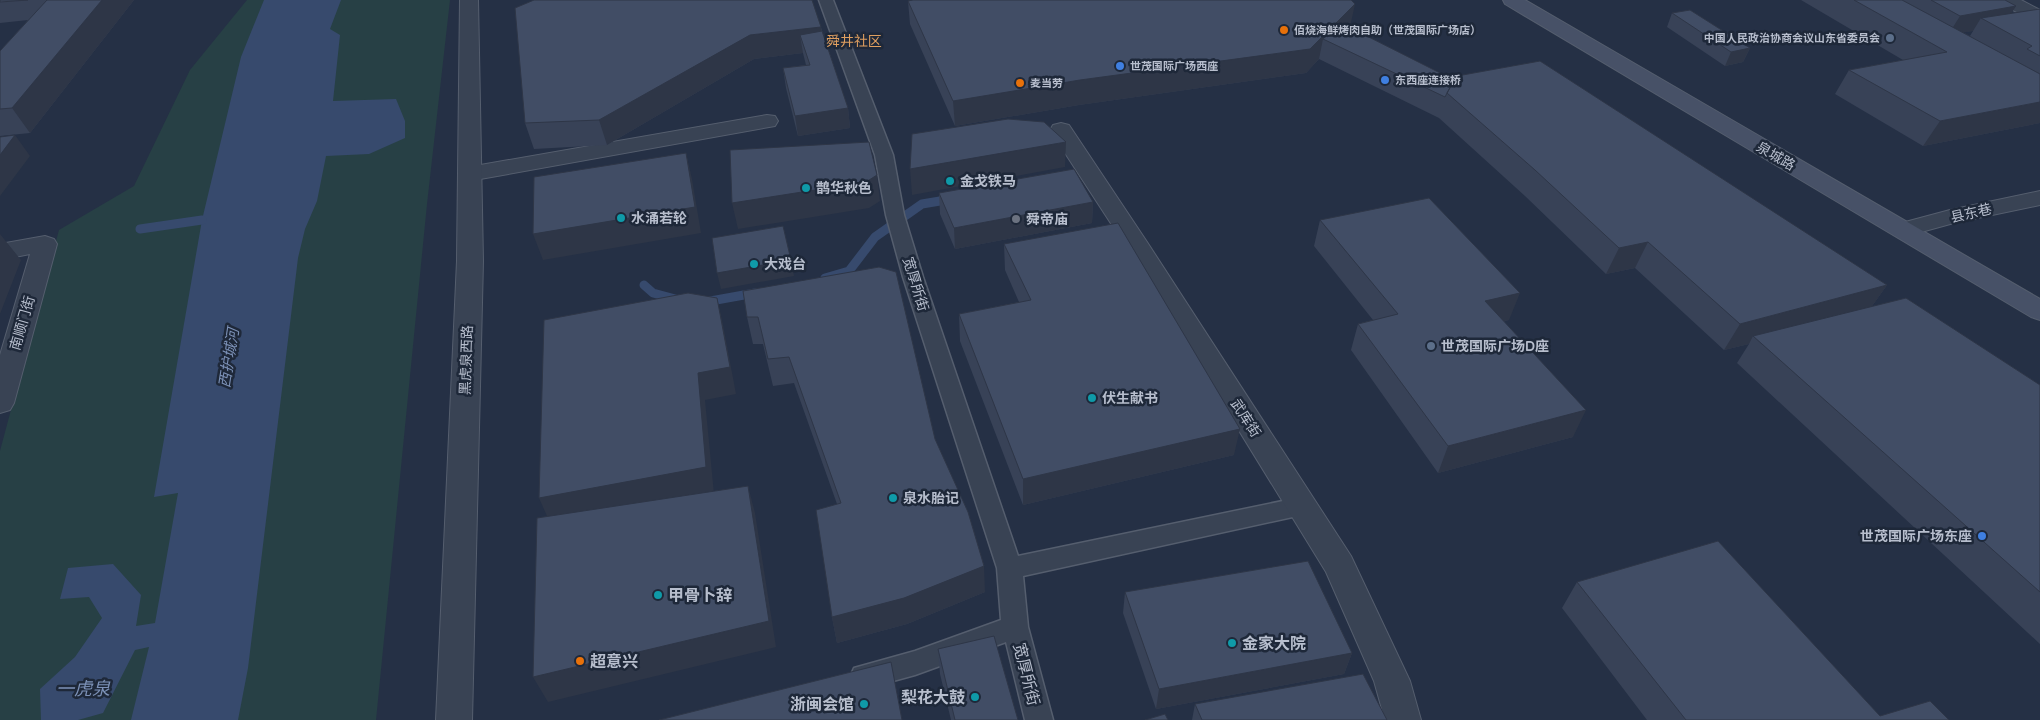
<svg xmlns="http://www.w3.org/2000/svg" width="2040" height="720" font-family="Quicksand,'Noto Sans SC',sans-serif">
  <style>
    .green { fill: #274045 }
    .water { fill: #374a6d }
    .lines { fill: none; stroke-linecap: round; stroke-linejoin: round }
    .stream { stroke: #374a6d; stroke-width: 9 }
    .pedestrian-casing { stroke: #555e6e; stroke-width: 3 }
    .minor-casing { stroke: #555e6e; stroke-width: 2 }
    .tertiary-casing { stroke: #555e6e; stroke-width: 2 }
    .secondary-casing { stroke: #555e6e; stroke-width: 2 }
    .pedestrian { fill: #394354; fill-rule: evenodd }
    .minor { fill: #394354; fill-rule: evenodd }
    .tertiary { fill: #394354; fill-rule: evenodd }
    .secondary { fill: #475167; fill-rule: evenodd }
    .wall { fill: #384257; fill-rule: evenodd }
    .shaded-wall { fill: #2e3647 }
    .building { fill: #414d65; stroke: #2e3647 }
    .food-dot { fill: #e8710a; stroke: #1e2839; stroke-width: 2 }
    .service-dot { fill: #5c6f8a; stroke: #1e2839; stroke-width: 2 }
    .shop-dot { fill: #3f7fe0; stroke: #1e2839; stroke-width: 2 }
    .culture-dot { fill: #0f9aa8; stroke: #1e2839; stroke-width: 2 }
    .worship-dot { fill: #6b7280; stroke: #1e2839; stroke-width: 2 }
    .labels { text-anchor: middle; stroke-width: 5; stroke-linejoin: round; paint-order: stroke }
    .far-poi-label { font-size: 11px; font-weight: bold; fill: #b7becd; stroke: #1e2839; text-anchor: start }
    .far-quarter-label { font-size: 14px; fill: #df9f60; stroke: #1e2839 }
    .street-label { font-size: 14px; fill: #b7becd; stroke: #1e2839 }
    .poi-label { font-size: 14px; font-weight: bold; fill: #b7becd; stroke: #1e2839; text-anchor: start }
    .water-label { font-size: 15px; font-style: italic; fill: #7c91b7; stroke: #1e2839 }
    .near-poi-label { font-size: 16px; font-weight: bold; fill: #b7becd; stroke: #1e2839; text-anchor: start }
    .near-street-label { font-size: 16px; fill: #b7becd; stroke: #1e2839 }
    .near-water-label { font-size: 18px; font-style: italic; fill: #7c91b7; stroke: #1e2839 }
  </style>
  <rect width="100%" height="100%" fill="#253045"/>
  <path class="green" d="M247 0H450L427 204 376 720H0V451L59 230 134 186 190 70Z"/>
  <path class="water" d="M264 0H341L330 29 340 35 333 101 396 99 405 121V138L369 154 326 156 317 201 305 229 298 258 248 668 238 720H131L149 647 135 650 103 713 78 720H41L40 689 75 657 102 618 89 597 60 599 68 568 113 564 141 595 136 626 155 623 178 493 154 497 202 220 241 57Z"/>
  <g class="lines">
    <path class="stream" d="M140 229 202 220
      M825 278 849 271 875 237 922 204 952 199
      M644 285 653 293 679 300
      M705 302 755 293"/>
    <defs>
      <path id="pedestrian" d="M819 0H833L893 155 904 215 923 277 1018 556 1302 497 1311 499 1314 506 1311 513 1302 515 1023 576 1028 627 1053 720H1025L1006 642 915 675 864 689 854 686 850 677 854 668 915 651 1001 620 997 568 903 277 886 215 875 155Z"/>
      <path id="minor" d="M1998 0H2021L2040 10V23L2000 4Z
        M767 115 775 116 778 121 775 126 469 181 461 179 458 174 461 169 469 167Z
        M1061 123 1069 125 1147 242 1351 556 1410 681 1421 720H1385L1374 681 1326 572 1123 242 1050 130 1053 125Z
        M2040 191V205L1954 223 1903 237 1894 235 1891 230 1894 225 1950 210Z
        M45 236 54 239 57 244 14 403 10 410 0 413V355L30 254 0 260V244Z"/>
      <path id="tertiary" d="M460 0H478L483 261 472 720H436L457 261Z"/>
      <path id="secondary" d="M1503 0H1525L2040 299V320L2031 317 1505 4Z"/>
    </defs>
    <use href="#pedestrian" class="pedestrian-casing"/>
    <use href="#minor" class="minor-casing"/>
    <use href="#tertiary" class="tertiary-casing"/>
    <use href="#secondary" class="secondary-casing"/>
    <use href="#pedestrian" class="pedestrian"/>
    <use href="#minor" class="minor"/>
    <use href="#tertiary" class="tertiary"/>
    <use href="#secondary" class="secondary"/>
  </g>
  <path class="wall" d="M0 0H134L30 133 0 136V51L28 20 0 23Z
    M1801 0H2005L2011 13 2040 9V123L1923 146 1835 94 1849 70 1903 60ZM1973 31 1970 36 1962 32Z
    M908 1 1350 27 1349 28 1454 80 1887 285 1872 306 2040 385V644L1737 363 1749 344 1724 350 1635 268 1606 274 1525 196 1439 118 1319 59 1306 73 1079 105 955 126 910 24Z
    M1672 13 1750 48 1743 62 1725 66 1667 27Z
    M821 27 822 31 848 108 850 128 798 136 786 88 783 68 806 65 803 53 754 59 607 145 534 149 525 123Z
    M939 193 1093 202 1092 223 955 249 940 214Z
    M1320 220 1509 320 1504 321 1573 437 1438 473 1351 350 1358 324 1373 320 1314 246Z
    M1004 244 1234 455 1023 505 960 341 959 314 1019 302 1005 270Z
    M743 291 935 439 985 592 907 624 837 643 832 617 837 504 794 383 773 386 763 344H753L747 317Z
    M1577 582 1880 716 1949 720H1647L1562 608Z
    M1125 592 1352 653 1344 674 1156 709 1123 613Z
    M938 649 1018 720H951L940 674Z
    M1195 704 1387 720H1192Z"/>
  <path class="shaded-wall" d="M102 0H134L30 133 12 108Z
    M1355 4 1350 27 1334 44 1323 39 1319 59 1306 73 1079 105 955 126 953 101Z
    M2016 6 2004 25 1981 18 1973 31 1948 35 1960 16Z
    M821 27 824 51 800 35 803 53 754 59 607 145 599 120 750 35Z
    M1750 48 1743 62 1725 66 1731 52Z
    M2040 102V123L1923 146 1940 121Z
    M848 108 850 128 798 136 795 116Z
    M15 135 30 156 0 196V155Z
    M1066 142 1065 167 912 195 910 169Z
    M686 153 692 179 701 233 543 260 533 234Z
    M877 175 880 201 869 208 738 229 732 203Z
    M1093 202 1092 223 955 249 954 228Z
    M0 234 21 260 0 314Z
    M1648 242 1635 268 1606 274 1619 248Z
    M791 260 794 276 721 289 717 273Z
    M1887 285 1868 312 1753 336 1749 344 1724 350 1740 324Z
    M1520 293 1509 320 1475 327 1485 301Z
    M717 298 723 325 736 394 705 400 714 494 551 525 539 498 698 373Z
    M1586 410 1573 437 1438 473 1448 446Z
    M1240 429 1234 455 1023 505V479Z
    M748 486 755 513 776 647 548 702 533 677Z
    M984 566 985 592 907 624 837 643 832 617Z
    M1352 653 1344 674 1156 709 1159 689Z"/>
  <path class="building" d="M0 0H28L0 2Z
    M47 0H102L12 108 0 109V51Z
    M534 0H812L821 27 750 35 599 120 525 123 515 8Z
    M913 0H1351L1355 4 1310 49 1080 80 953 101 908 1Z
    M1854 0H1902L2040 74V102L1940 121 1849 70 1947 52Z
    M1931 0H2005L2016 6 1960 16Z
    M2040 9V56L2027 49 2032 46 1981 18Z
    M1690 10 1750 48 1731 52 1672 13Z
    M1341 23 1454 80 1447 93 1445 97 1323 39Z
    M822 31 848 108 795 116 783 68 810 65 800 35Z
    M1540 61 1887 285 1740 324 1648 242 1619 248 1535 170 1447 93 1457 76Z
    M1008 119 1044 122 1066 142 910 169 912 134Z
    M15 135 0 155V137Z
    M869 142 877 175 866 182 732 203 730 150Z
    M686 153 695 207 533 234 534 177Z
    M1074 169 1093 202 954 228 939 193Z
    M1429 198 1520 293 1485 301 1586 410 1448 446 1358 324 1398 314 1320 220Z
    M1118 223 1240 429 1023 479 959 314 1031 300 1004 244Z
    M783 226 791 260 717 273 712 238Z
    M879 267 896 272 935 439 968 512 984 566 904 598 832 617 816 510 841 503 789 357 768 359 758 317H747L743 291Z
    M688 293 717 298 730 367 698 373 706 467 539 498 544 320Z
    M1906 298 2040 385V592L1753 336Z
    M748 486 769 621 533 677 537 518Z
    M1718 541 1880 716 1930 701 1949 720H1686L1577 582Z
    M1308 561 1352 653 1159 689 1125 592Z
    M994 636 1018 720H955L938 649Z
    M891 662 902 720H659Z
    M1363 674 1387 720H1202L1195 704Z
    M1165 714 1168 720H1145Z"/>
  <g class="food-dot">
    <circle cx="1284" cy="30" r="5"/>
    <circle cx="1020" cy="83" r="5"/>
    <circle cx="580" cy="661" r="5"/>
  </g>
  <g class="service-dot">
    <circle cx="1890" cy="38" r="5"/>
    <circle cx="1431" cy="346" r="5"/>
  </g>
  <g class="shop-dot">
    <circle cx="1120" cy="66" r="5"/>
    <circle cx="1385" cy="80" r="5"/>
    <circle cx="1982" cy="536" r="5"/>
  </g>
  <g class="culture-dot">
    <circle cx="950" cy="181" r="5"/>
    <circle cx="806" cy="188" r="5"/>
    <circle cx="621" cy="218" r="5"/>
    <circle cx="754" cy="264" r="5"/>
    <circle cx="1092" cy="398" r="5"/>
    <circle cx="893" cy="498" r="5"/>
    <circle cx="658" cy="595" r="5"/>
    <circle cx="1232" cy="643" r="5"/>
    <circle cx="975" cy="697" r="5"/>
    <circle cx="864" cy="704" r="5"/>
  </g>
  <circle class="worship-dot" cx="1016" cy="219" r="5"/>
  <g class="labels">
    <g class="far-poi-label">
      <text x="1294" y="34">佰烧海鲜烤肉自助（世茂国际广场店）</text>
      <text x="1880" y="42" text-anchor="end">中国人民政治协商会议山东省委员会</text>
      <text x="1130" y="70">世茂国际广场西座</text>
      <text x="1395" y="84">东西座连接桥</text>
      <text x="1030" y="87">麦当劳</text>
    </g>
    <g class="far-quarter-label">
      <text x="854" y="46">舜井社区</text>
    </g>
    <g class="street-label">
      <text transform="translate(1776 156) rotate(30)" y="5">泉城路</text>
      <text transform="translate(1971 213) rotate(-13)" y="5">县东巷</text>
      <text transform="translate(916 284) rotate(73)" y="5">宽厚所街</text>
      <text transform="translate(22 323) rotate(-74)" y="5">南顺门街</text>
      <text transform="translate(466 360) rotate(-88)" y="5">黑虎泉西路</text>
      <text transform="translate(1246 418) rotate(57)" y="5">武库街</text>
    </g>
    <g class="poi-label">
      <text x="960" y="186">金戈铁马</text>
      <text x="816" y="193">鹊华秋色</text>
      <text x="631" y="223">水涌若轮</text>
      <text x="1026" y="224">舜帝庙</text>
      <text x="764" y="269">大戏台</text>
      <text x="1441" y="351">世茂国际广场D座</text>
      <text x="1102" y="403">伏生献书</text>
      <text x="903" y="503">泉水胎记</text>
      <text x="1972" y="541" text-anchor="end">世茂国际广场东座</text>
    </g>
    <g class="water-label">
      <text transform="translate(229 358) rotate(-81)" y="5">西护城河</text>
    </g>
    <g class="near-poi-label">
      <text x="668" y="601">甲骨卜辞</text>
      <text x="1242" y="649">金家大院</text>
      <text x="590" y="667">超意兴</text>
      <text x="965" y="703" text-anchor="end">梨花大鼓</text>
      <text x="854" y="710" text-anchor="end">浙闽会馆</text>
    </g>
    <g class="near-street-label">
      <text transform="translate(1027 674) rotate(76)" y="6">宽厚所街</text>
    </g>
    <g class="near-water-label">
      <text x="83" y="695">一虎泉</text>
    </g>
  </g>
</svg>
